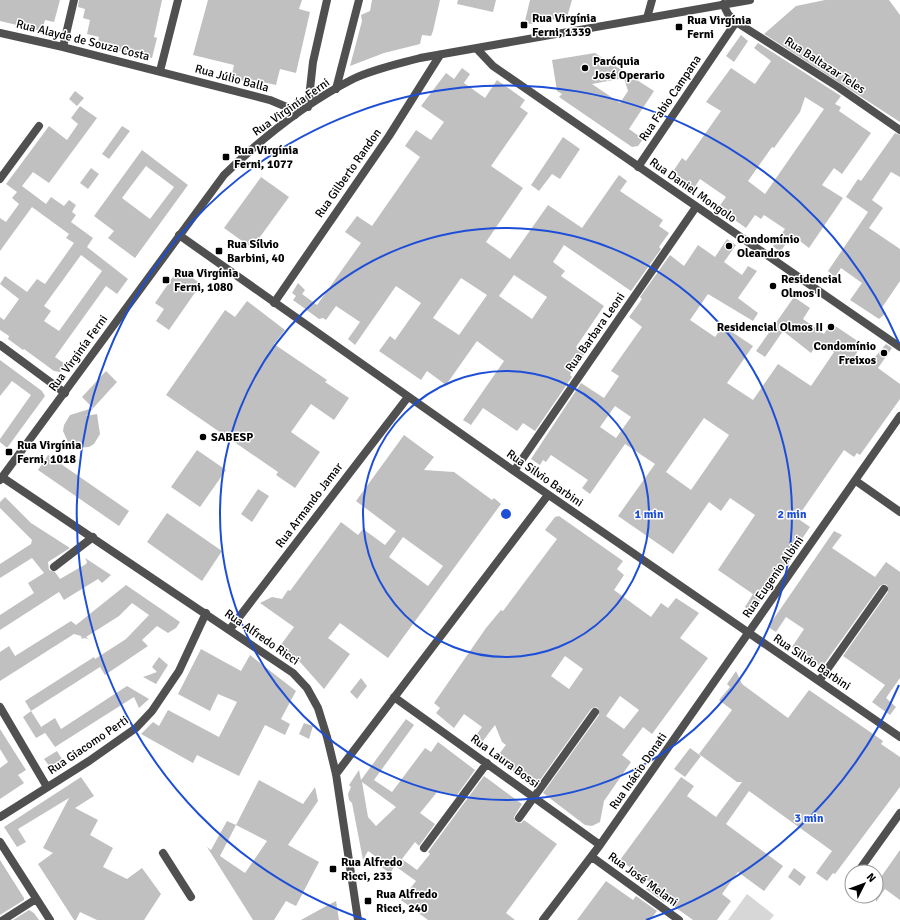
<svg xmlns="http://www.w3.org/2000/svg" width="900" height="920" font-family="Signika,sans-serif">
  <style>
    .green { fill: #d7d7d7 }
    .building { fill: #c0c0c0; fill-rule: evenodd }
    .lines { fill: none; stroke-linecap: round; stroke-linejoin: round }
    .pedestrian { stroke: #505050; stroke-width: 8 }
    .minor { stroke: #505050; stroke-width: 8 }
    .tertiary { stroke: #505050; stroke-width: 8 }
    .ring { fill: none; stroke: #1d4ed8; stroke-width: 2 }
    .poi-dot { fill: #000; stroke: #fff; stroke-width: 1.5 }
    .labels { text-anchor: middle; stroke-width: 3; stroke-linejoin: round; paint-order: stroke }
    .poi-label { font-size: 12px; font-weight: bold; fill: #000; stroke: #fff; text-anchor: start }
    .street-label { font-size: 12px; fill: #000; stroke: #fff }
    .centre { fill: #1d4ed8; stroke: #fff; stroke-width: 2 }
    .ring-label { font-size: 12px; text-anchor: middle; font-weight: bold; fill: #1d4ed8; stroke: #fff; stroke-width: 3; stroke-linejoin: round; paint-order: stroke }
  </style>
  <rect width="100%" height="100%" fill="#fff"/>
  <path class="green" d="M747 894 774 915 770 920H728Z"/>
  <path class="building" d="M0 0H60L54 22 45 20 42 31 0 21Z
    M79 0H162L154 37 157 38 152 58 97 46 99 37 87 34 90 20 83 18 85 9 78 7Z
    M208 0H302L299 9 310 12 296 73 280 69 276 85 245 78 244 81 231 78 234 65 193 55Z
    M372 0H440L433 31 431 36 422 35 420 44 384 53 350 66 362 21 361 15 370 11Z
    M458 0H496L493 12 457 4Z
    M530 0H572L567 17 524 25Z
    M825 0H889L900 15V122L764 34 796 6Z
    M741 35 748 41 734 62 726 56Z
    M758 43 841 96 835 104 841 107 839 111 871 133 842 174 834 168 822 185 843 198 809 248 792 235 780 252 773 246 785 229 764 215 761 219 755 215 746 228 718 208 726 197 700 179 694 188 672 173 682 158 686 161 721 111 706 102 731 68 755 84 771 61 754 48ZM805 97 824 109 765 194 748 181 772 147 774 148 800 112Z
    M595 53 654 91 629 129 643 139 638 146 632 147 559 97 562 94 557 91 552 60ZM624 78 628 91 620 103 592 84Z
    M462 68 470 74 464 83 485 98 497 80 525 100 520 107 528 113 491 166 523 188 486 242 510 259 548 205 582 228 619 175 627 181 620 191 663 220 659 226 669 233 659 247 661 249 631 291 564 245 553 262 565 271 561 276 604 306 576 347 585 353 570 375 572 377 535 431 523 423 517 431 483 408 471 425 463 420 504 361 477 341 446 385 427 371 421 380 379 351 390 336 395 340 421 303 396 286 355 345 348 339 360 322 336 306 326 320 323 318 319 319 293 300 296 296 292 293 298 283 305 290 302 294 317 305 361 243 345 232 357 216 372 226 420 157 405 146 416 130 431 140 444 122 421 106 446 73 454 79ZM514 275 547 297 532 319 499 296ZM461 278 487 295 459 335 433 318Z
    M75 91 84 98 77 106 69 99Z
    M80 106 97 118 49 183 33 172 22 186 46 204 51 197 64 206 69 200 76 205 72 212 76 215 71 222 93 238 87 247 128 279 117 294 106 286 55 357 65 364 60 372 54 371 24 349 23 350 8 339 9 336 0 330V317L4 320 19 299 0 284 5 276 27 292 37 279 45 284 74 243 66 238 69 234 32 207 0 251V218L6 222 19 204 12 198 17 192 6 184 18 168 49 126 67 140 78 124 71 118ZM81 255 102 271 59 331 44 321 51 311 44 306Z
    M122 126 130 131 109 159 102 154Z
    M895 133 900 135V177L891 172 872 200 883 208 869 228 900 249V281L881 309 886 313 879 319 850 300 862 283 841 268 835 277 828 271 868 212 846 197 858 179 861 181Z
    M563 137 580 149 560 179 552 174 539 191 531 185Z
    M142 150 188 185 135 258 108 238 114 231 94 216ZM146 166 174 187 150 219 122 198Z
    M91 168 99 174 88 189 80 183Z
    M261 177 289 197 252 248 224 228Z
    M727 239 736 245 724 262 742 275 748 266 757 271 738 298 758 313 753 321 708 294 690 320 715 337 723 326 753 346 727 383 753 400 778 364 811 386 834 352 818 343 811 353 783 331 765 357 756 351 794 297 810 308 803 319 824 334 831 323 862 344 856 354 870 363 886 344 892 348 878 368 900 384V399L860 455 857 453 854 457 844 450 797 518 810 527 793 552 794 553 752 613 745 607 753 594 718 570 755 515 730 498 721 511 709 502 673 554 618 516 655 464 625 444 590 494 582 488 588 480 551 455 546 462 543 460 540 465 531 459 581 383 604 398 619 376 611 371 642 327 629 317 642 299 640 297 670 255 684 266 698 245 715 257ZM615 406 631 417 616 438 600 427ZM704 418 729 435 691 490 666 472Z
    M179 268 201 284 169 330 156 321 164 309 155 303Z
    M247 301 285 330 274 344 327 380 325 382 349 398 334 420 311 404 291 432 320 452 295 488 276 475 278 472 166 395 225 310 235 317Z
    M0 360 42 391 45 396 7 448 0 442V439L31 395 12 381 0 396Z
    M106 371 117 382 86 416 97 414 100 434 94 444 89 447 77 448 68 442 63 431 64 425 70 415 93 408 82 397Z
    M404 435 434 457 424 470 454 472 492 500 494 498 501 504 388 658 340 623 328 638 350 654 324 689 300 662 280 646 294 627 260 603 272 597 282 599 288 590 290 591 341 522 358 535 363 529 385 545 396 531 356 501ZM403 537 443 566 428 586 389 557Z
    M197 450 226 470 200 507 171 487Z
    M48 455 129 511 119 526 38 470Z
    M258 489 269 496 252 522 241 514Z
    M5 497 31 523 70 548 48 562 49 570 55 572 60 579 86 564 87 562 85 558 111 575 102 583 98 579 64 600 59 592 0 630V615L34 593 28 583 44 573 32 558 0 578V564L31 544 32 540 0 508V502Z
    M167 513 222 551 202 581 147 542Z
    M559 516 623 561 617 569 624 575 614 590 651 617 661 603 668 608 676 598 699 613 680 638 708 658 652 734 643 727 622 755 631 762 604 801 600 822 592 826 585 825 543 793 599 715 598 708 595 707 591 709 535 787 496 758 506 745 502 742 495 725 479 746 472 741 482 727 464 714 454 728 436 713 440 708 434 703 486 628 501 610 503 611 557 539 545 530 555 517ZM565 656 583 669 569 689 551 676ZM620 696 639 710 624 729 606 716Z
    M834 531 842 535 832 548 875 577 886 562 900 572V678L886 698 896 707 890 715 872 702 885 685 843 656 888 592 887 585 884 584 880 586 822 667 792 647 804 629 786 617 776 632 768 627Z
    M126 585 180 622 176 628 168 633 157 626 142 640 148 646 105 675 100 667 31 711 25 701 94 657 95 659 126 639 149 615 132 603 119 616 86 637 89 639 84 638 82 639 81 636 74 634 0 681V652L9 646 15 656 71 621 76 625Z
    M201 649 241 671 250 655 296 691 281 719 290 724 285 735 265 725 239 776 197 755 193 763 141 734 153 722 159 726 168 710 219 737 237 702 218 694 210 711 178 694Z
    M159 657 168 665 156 684 143 677 157 672 152 667Z
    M736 671 742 684 788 718 809 690 876 736 883 741 881 744 900 757V787L835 874 833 873 827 881 816 873 832 851 749 791 726 824 783 866 764 891 738 872 722 894 731 901 717 920H693L665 900 664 902 646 889 651 883 620 860 681 777 694 786 687 796 716 817 742 782H737L699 754 732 710 719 700 730 687 727 684Z
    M361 678 367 686 357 699 350 692Z
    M127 686 149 699 139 708 134 697 55 747 41 727 55 718 61 729Z
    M31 711 45 733 36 738 23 717Z
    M406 719 414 725 374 780 392 792 425 748 431 752 438 742 475 770 457 795 438 791 420 813 435 824 419 846 415 842 402 859 417 870 430 854 428 852 484 776 522 804 514 817 516 822 521 823 524 820 557 844 506 913 515 920H428L401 900 416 881 395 866 390 873 381 867 385 863 368 851 363 860 352 803 349 800 348 794 351 787 349 785 359 770 361 780ZM362 782 396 807 376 826 368 817Z
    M304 723 313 726 309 739 299 734Z
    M0 729 26 770 18 775 24 783 0 799V768L8 762 0 749Z
    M690 748 701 756 685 777 674 769Z
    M57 751 62 759 50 767 44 759Z
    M81 777 94 796 75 808 98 820 90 835 113 848 103 867 127 879 142 868 161 894 144 920H97L80 912 76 920H74L38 864 53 853 43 848 69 798 18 829 26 842 17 847 4 827Z
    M259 780 303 804 315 787 318 801 288 845 319 862 296 906 286 901 274 920H253L207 847 211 850 227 821 236 825ZM236 825 267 841 245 873 220 856Z
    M900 850V900L885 889 876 902V884Z
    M0 860 24 898V900L0 915Z
    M794 868 806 877 800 886 788 877Z
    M606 881 633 900 636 896 657 911 650 920H577Z
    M336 901 339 920H301L319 910Z
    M29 910 34 913 39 920H13Z"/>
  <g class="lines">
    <path class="pedestrian" d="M163 853 191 897"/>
    <path class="minor" d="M647 18 652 0
      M736 22 838 87 900 130
      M0 33 63 47 270 100 289 108 295 115
      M63 47 74 0
      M477 49 493 66 900 347
      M160 71 178 0
      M336 89 359 0
      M308 107 313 62 327 0
      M638 167 736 22 728 14 723 4
      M0 179 39 126
      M179 235 514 471 900 737
      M274 303 389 136 440 55
      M0 345 65 393
      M514 471 696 207
      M2 477 293 673 307 688 318 708 327 737 336 774 358 920
      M856 481 900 512
      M54 567 93 537
      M230 629 408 397
      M819 681 884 589
      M394 697 600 845
      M0 707 47 787
      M336 774 548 495
      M0 817 89 761 136 728 152 711 179 671 206 613
      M519 818 595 712
      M0 842 50 920
      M424 848 487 763
      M592 857 679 920
      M860 869 900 813
      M3 920 36 899
      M543 920 600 845 900 416"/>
    <path class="tertiary" d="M0 480 224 175C262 138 306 103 353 79 374 69 398 64 420 58L750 0"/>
  </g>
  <g class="ring">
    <circle cx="506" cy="514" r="143"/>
    <circle cx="506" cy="514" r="286"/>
    <path d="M899 685A429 429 0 0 1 646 920M366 920A429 429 0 1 1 899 343"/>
  </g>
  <g class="poi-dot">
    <rect x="520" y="21" width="8" height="8" rx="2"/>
    <rect x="675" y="23" width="8" height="8" rx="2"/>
    <circle cx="585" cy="68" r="4"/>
    <rect x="222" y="153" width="8" height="8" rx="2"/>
    <circle cx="729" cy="246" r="4"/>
    <rect x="215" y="247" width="8" height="8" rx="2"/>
    <rect x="162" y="276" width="8" height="8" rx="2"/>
    <circle cx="773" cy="286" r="4"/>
    <circle cx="831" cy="327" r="4"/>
    <circle cx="884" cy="353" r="4"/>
    <circle cx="203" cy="437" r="4"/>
    <rect x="5" y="448" width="8" height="8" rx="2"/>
    <rect x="329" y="865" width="8" height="8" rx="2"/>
    <rect x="364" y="897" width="8" height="8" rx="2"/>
  </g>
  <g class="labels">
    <g class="poi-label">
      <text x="532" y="22">Rua Virgínia<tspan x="532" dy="14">Ferni, 1339</tspan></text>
      <text x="687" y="24">Rua Virgínia<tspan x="687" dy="14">Ferni</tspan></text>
      <text x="593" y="65">Paróquia<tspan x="593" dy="14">José Operario</tspan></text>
      <text x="234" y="154">Rua Virgínia<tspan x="234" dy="14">Ferni, 1077</tspan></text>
      <text x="737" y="243">Condomínio<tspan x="737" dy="14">Oleandros</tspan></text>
      <text x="227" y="248">Rua Sílvio<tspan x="227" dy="14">Barbini, 40</tspan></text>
      <text x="174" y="277">Rua Virgínia<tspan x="174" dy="14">Ferni, 1080</tspan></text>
      <text x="781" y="283">Residencial<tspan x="781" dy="14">Olmos I</tspan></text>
      <text x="823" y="331" text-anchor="end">Residencial Olmos II</text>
      <text x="876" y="350" text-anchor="end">Condomínio<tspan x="876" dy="14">Freixos</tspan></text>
      <text x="211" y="441">SABESP</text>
      <text x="17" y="449">Rua Virgínia<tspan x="17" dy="14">Ferni, 1018</tspan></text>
      <text x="341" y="866">Rua Alfredo<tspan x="341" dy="14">Ricci, 233</tspan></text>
      <text x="376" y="898">Rua Alfredo<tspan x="376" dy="14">Ricci, 240</tspan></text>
    </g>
    <g class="street-label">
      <text transform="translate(83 40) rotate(14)" y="4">Rua Alayde de Souza Costa</text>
      <text transform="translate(825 65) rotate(33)" y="4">Rua Baltazar Teles</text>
      <text transform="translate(232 78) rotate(15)" y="4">Rua Júlio Balla</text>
      <text transform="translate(670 98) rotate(-56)" y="4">Rua Fabio Campana</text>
      <text transform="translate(291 107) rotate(-35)" y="4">Rua Virginía Ferni</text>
      <text transform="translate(348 173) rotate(-55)" y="4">Rua Gilberto Randon</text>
      <text transform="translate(693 190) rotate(35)" y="4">Rua Daniel Mongolo</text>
      <text transform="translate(595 332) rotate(-55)" y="4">Rua Barbara Leoni</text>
      <text transform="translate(78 353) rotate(-54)" y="4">Rua Virginía Ferni</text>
      <text transform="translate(545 478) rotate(35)" y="4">Rua Silvio Barbini</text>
      <text transform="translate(309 505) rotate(-53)" y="4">Rua Armando Jamar</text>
      <text transform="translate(773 577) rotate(-55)" y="4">Rua Eugenio Albini</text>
      <text transform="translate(262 637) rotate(35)" y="4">Rua Alfredo Ricci</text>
      <text transform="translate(812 662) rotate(34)" y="4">Rua Silvio Barbini</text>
      <text transform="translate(88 745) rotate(-34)" y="4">Rua Giacomo Perti</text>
      <text transform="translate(505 761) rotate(36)" y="4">Rua Laura Bossi</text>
      <text transform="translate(638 771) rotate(-55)" y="4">Rua Inácio Donati</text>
      <text transform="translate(643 879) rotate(36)" y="4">Rua José Melani</text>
    </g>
  </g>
  <circle cx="506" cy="514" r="6" class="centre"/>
  <g class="ring-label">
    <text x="649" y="518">1 min</text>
    <text x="792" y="518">2 min</text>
    <text x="809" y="822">3 min</text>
  </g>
  <g transform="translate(864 884) rotate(48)"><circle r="19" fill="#ffffff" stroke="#999999"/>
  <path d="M0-3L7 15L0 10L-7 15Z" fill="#000000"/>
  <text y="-6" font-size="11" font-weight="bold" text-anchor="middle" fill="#000000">N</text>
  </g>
</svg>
